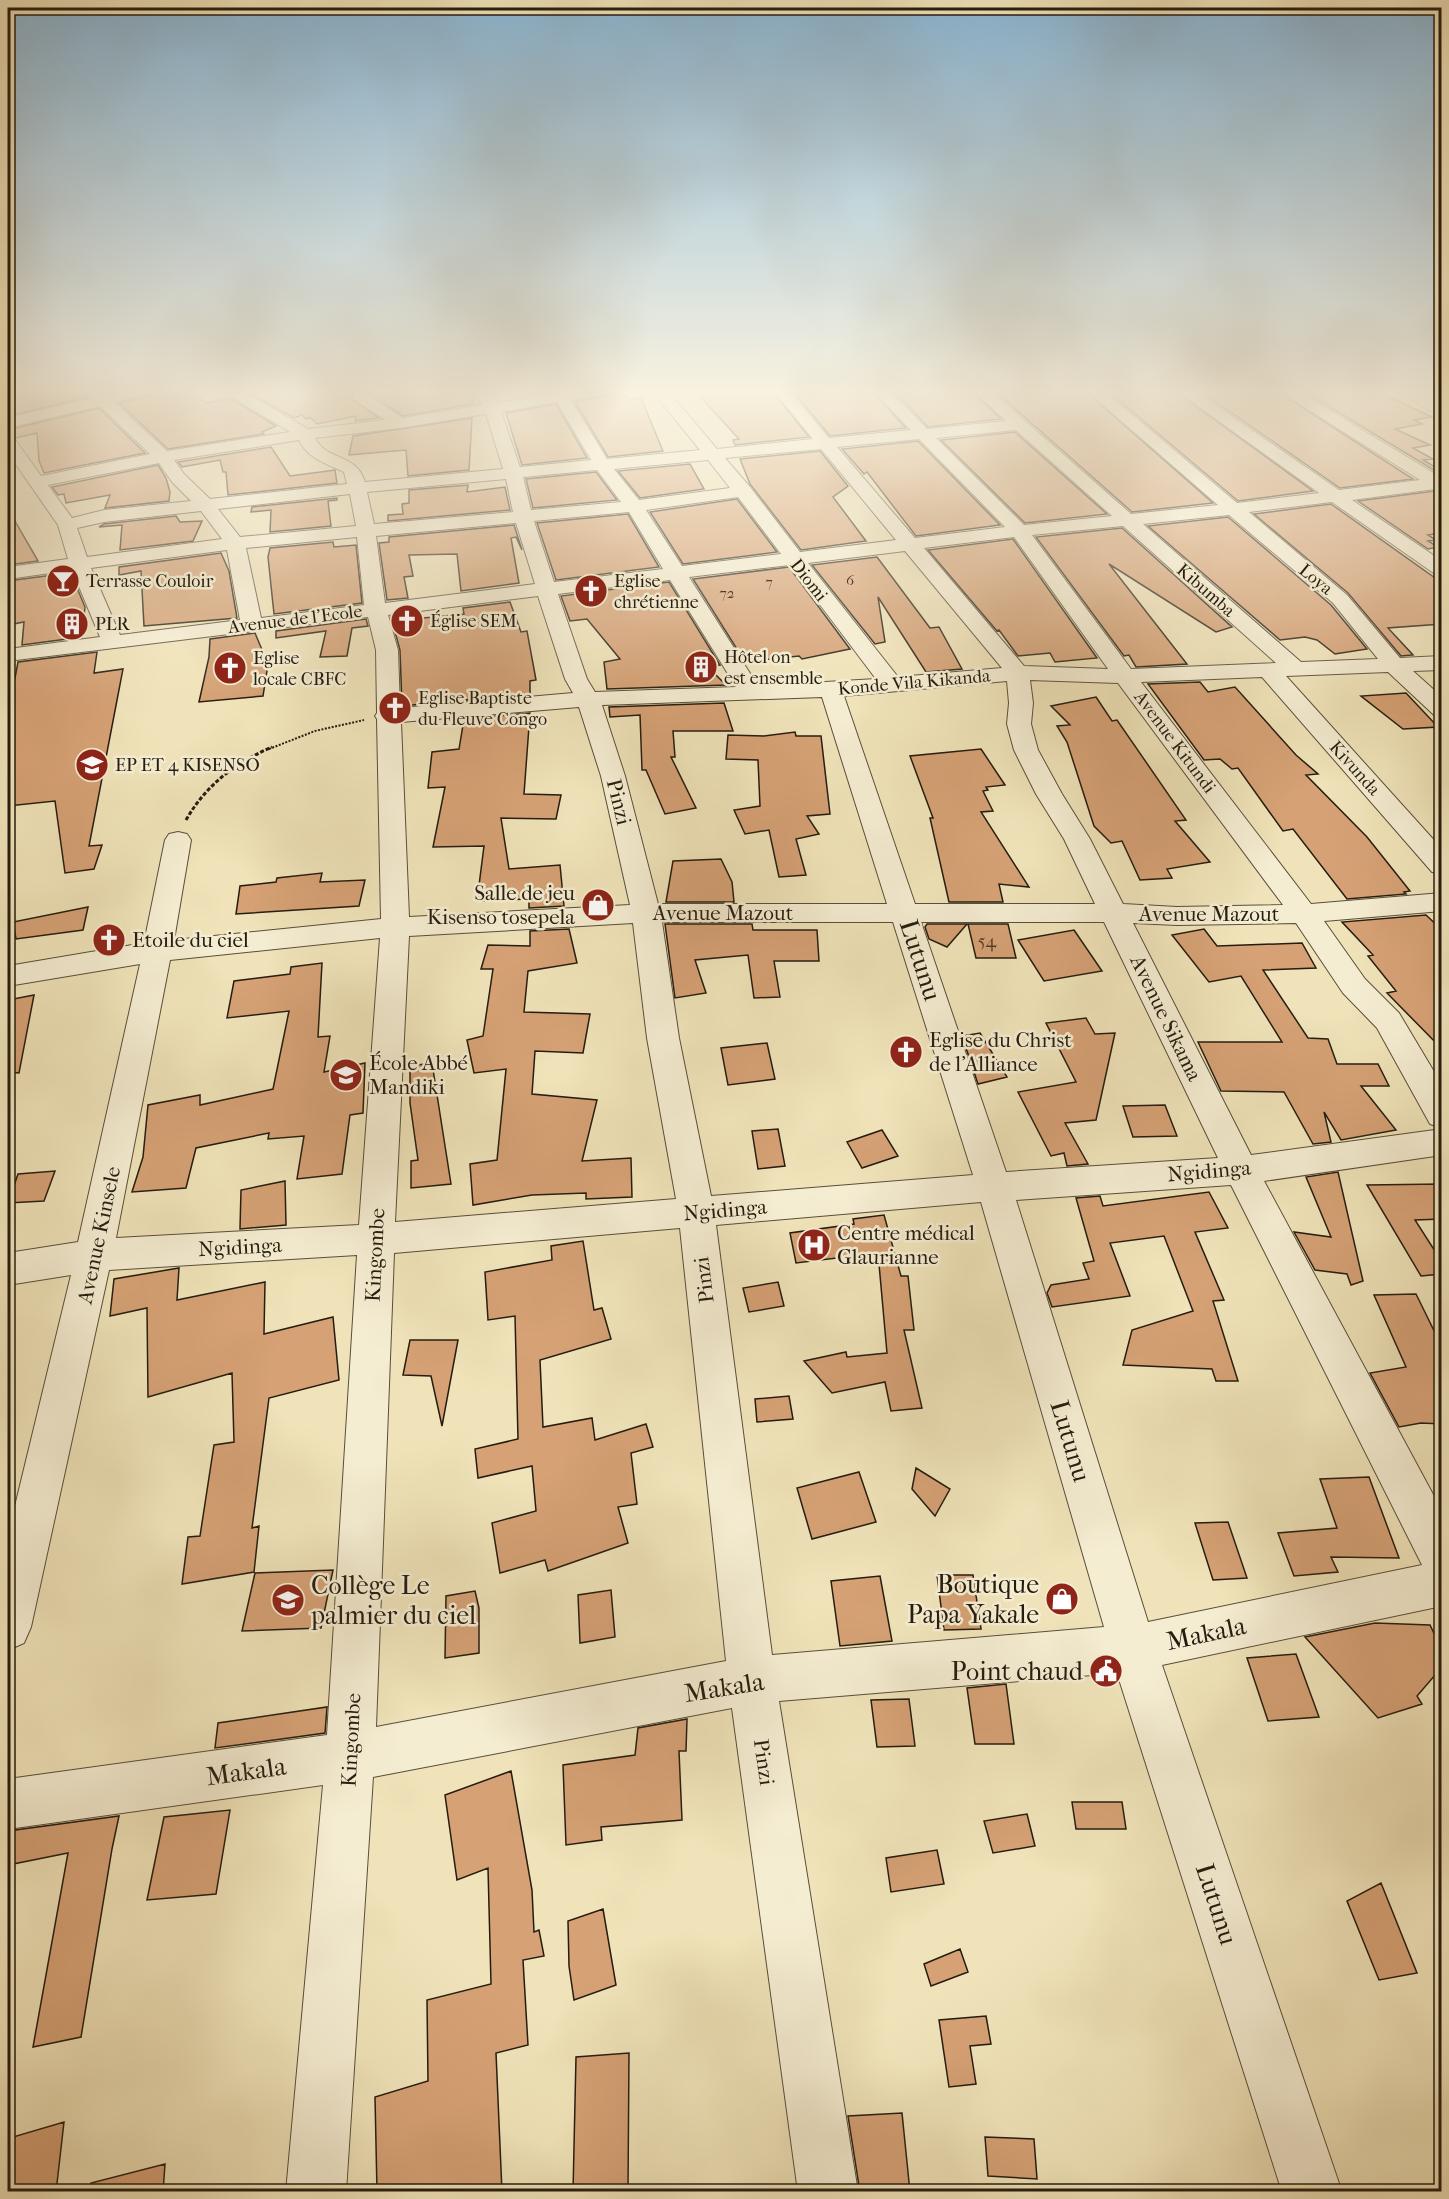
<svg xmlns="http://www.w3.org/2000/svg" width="1449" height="2199" font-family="'IM FELL French Canon',serif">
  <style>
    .building { fill: #d5a175; stroke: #251c10; stroke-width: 1.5 }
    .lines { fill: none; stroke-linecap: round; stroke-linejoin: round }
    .minor-casing { stroke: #584e3a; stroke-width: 2 }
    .path-far1 { stroke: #251c10; stroke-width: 2; stroke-dasharray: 2 1.5; stroke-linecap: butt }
    .path { stroke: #251c10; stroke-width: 3; stroke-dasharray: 4 2; stroke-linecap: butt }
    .minor { fill: #f5edd2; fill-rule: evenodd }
    .labels { text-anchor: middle; stroke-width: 5; stroke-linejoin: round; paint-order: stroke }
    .far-number-label { font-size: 15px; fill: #513d29 }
    .far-street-label { font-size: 18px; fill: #251c10; stroke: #f5edd2 }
    .far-poi-label { font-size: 18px; fill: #251c10; stroke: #f5edd2; text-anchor: start }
    .number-label { font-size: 18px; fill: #513d29 }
    .street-label { font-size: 21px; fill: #251c10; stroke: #f5edd2 }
    .poi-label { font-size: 21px; fill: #251c10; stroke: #f5edd2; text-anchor: start }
    .near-street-label { font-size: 26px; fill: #251c10; stroke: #f5edd2 }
    .near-poi-label { font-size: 26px; fill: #251c10; stroke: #f5edd2; text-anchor: end }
  </style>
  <rect width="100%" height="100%" fill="#f0e3b9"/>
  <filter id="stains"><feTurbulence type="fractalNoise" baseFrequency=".00333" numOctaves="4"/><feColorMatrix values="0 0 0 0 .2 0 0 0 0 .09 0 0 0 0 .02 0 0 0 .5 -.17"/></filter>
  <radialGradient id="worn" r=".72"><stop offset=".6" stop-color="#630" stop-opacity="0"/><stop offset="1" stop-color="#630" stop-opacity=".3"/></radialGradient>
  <path class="building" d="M36 391H84L88 397 8 416V399Z
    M175 391H191L207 403 230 398 276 426 262 432 264 434 168 449 119 403Z
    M261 391H340L379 418 355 421 356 416 317 424 311 418 306 419 302 415 294 418 251 394Z
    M366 391H474V393L473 404 403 416Z
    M695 391H772L809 437 735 445 733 440 739 439Z
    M793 391H872L906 428 830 436Z
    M894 391H972L1001 419 928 427Z
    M995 391H1085L1213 503 1132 512Z
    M1108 391H1175L1313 491 1238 501Z
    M1200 391H1277L1413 479 1340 488Z
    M1303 391H1376L1432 417 1414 420 1422 424 1395 429 1430 445 1413 448 1433 459 1423 460 1442 471V475Z
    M622 392 630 400 641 398 663 451 608 457 575 402Z
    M556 404 587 458 522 465 506 413Z
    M99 408 145 453 44 473 39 461 37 433 16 438 8 430Z
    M472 418 469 470 408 476 406 450 349 455 353 436Z
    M1015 432 1107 514 1025 523 941 440Z
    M918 441 1000 525 916 536 867 472 864 474 842 449Z
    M271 447 290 476 335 470 337 483 228 495 226 472H223L220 460 182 467 178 462Z
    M820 451 848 486 833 497 866 541 801 550 750 484 740 459Z
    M690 464 704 489 640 498 618 471Z
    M158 465 166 478 170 492 169 501 105 508 110 495 66 503 64 494 58 495 52 487Z
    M596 472 617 500 533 508 526 479Z
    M468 485 467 492 505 487 510 510 388 521V515L403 514 402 504 409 503V490Z
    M1435 491 1442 493V533L1428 535 1436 540 1428 541 1438 547 1428 549 1358 501Z
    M337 498V500L328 501 331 526 270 532 271 510 251 512 252 507Z
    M737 499 777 552 683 564 650 512Z
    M1331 504 1442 583V624L1388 628 1413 655 1401 656 1348 593 1254 514Z
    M8 509 38 561 8 565Z
    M628 514 659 567 556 580 537 523Z
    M176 516 180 522 202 521 193 541 120 550 122 525 99 527 104 524Z
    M1228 517 1331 605 1367 649 1335 654 1317 640 1305 637 1280 640 1148 526Z
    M514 525 522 550 516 537 511 538 519 583 461 591 457 554 409 555 413 576 404 577 408 598 387 600 379 543 389 542V537Z
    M1122 528 1232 627 1216 632 1109 564 1187 664 1136 667 1129 655 1124 656 1036 537Z
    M1013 539 1097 658 1055 662 1050 653 1018 656 999 630 997 631 928 550Z
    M333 542 334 547 356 545 362 603 274 614 268 557 270 548Z
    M221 553 229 571 237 618 144 626 141 571 119 575V567Z
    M877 557 930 628 939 627 962 669 926 672 878 597 885 642 875 644 812 565Z
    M789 567 850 649 802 659 799 656 745 662 693 579Z
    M68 573 69 577 72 576 85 607 82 637 22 645 24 622 8 625V581Z
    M669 582 720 665 707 666 726 685 607 689 604 662 620 659 587 619 570 621 561 596Z
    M510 602 521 632 527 631 536 680 530 681V694L402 706 400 650 391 617 412 614 413 619 464 614 463 608Z
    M366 619 368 626 352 628 347 656 320 657 326 631 276 638V631Z
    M255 633 268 664 263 696 199 702 209 657 210 639Z
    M97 652 94 673 123 669 89 846 102 845 94 869 65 873 55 801 8 806V693L15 678 18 662Z
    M1200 682 1208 692 1235 687 1296 755 1318 774 1306 775 1367 837 1410 891 1404 892 1406 894 1347 899 1293 829 1283 831 1238 768 1232 769 1220 759 1204 760 1148 684Z
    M1406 693 1438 727 1403 729 1361 696Z
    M1096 697 1112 721 1117 720 1186 820 1175 821 1210 862 1167 869 1172 878 1140 880 1122 841 1111 843 1094 826 1067 742 1057 726 1070 725 1051 706Z
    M724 703 733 731H673L675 757H671L696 808 665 814 646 770H642L640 715 610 717 609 707Z
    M530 713 524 794 561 795 556 819 501 818 509 869 560 865 564 906 529 908V899L477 901 484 846 433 847 445 787 428 788 432 752 459 749 464 719Z
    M795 732 796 736H821L830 814 807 816 819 834 796 839 806 875 779 877 769 830 745 834 734 810 760 806 758 760 726 759 728 735 764 736Z
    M981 749 1005 785 986 787 988 790 983 791 993 811 981 812 1029 887 999 884 1003 902H949L930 818H933L910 756Z
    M721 859 732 882 734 902H666L673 861Z
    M322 873 320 882 365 880 359 906 236 914 240 886 276 882 277 878Z
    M88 907 83 930 16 939 13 922Z
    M1426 915 1442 930V1049L1387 993 1396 991 1368 956 1373 955 1342 922Z
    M665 924H752L753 930H817L819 961H774L780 997 754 998 748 955 695 960 706 993 675 998Z
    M927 924H967L947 947 929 939 925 927Z
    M968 924H1008L1016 958H976Z
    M569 929 577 963 528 971 524 1012 590 1014 583 1053 535 1051 532 1094 597 1100 582 1161 631 1158 632 1197 586 1199V1193L532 1195 473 1205 470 1164 497 1160 506 1069 474 1073 467 1040 483 1036 493 969H481L488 945 530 946V931Z
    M1204 929 1217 946 1302 943 1316 968 1263 970 1308 1038 1328 1039 1337 1064H1378L1389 1086H1361L1396 1130 1341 1140 1324 1112 1331 1142 1313 1144 1284 1092 1221 1091 1198 1042H1282L1241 976 1209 982 1172 935Z
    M1074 930 1102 971 1044 981 1018 940Z
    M322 963 318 1037 330 1036 324 1072 365 1063 363 1113 350 1115 342 1174 297 1179 304 1136 268 1139 269 1133 196 1148 186 1188 132 1192 143 1157 148 1105 200 1095V1105L273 1089 289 1011 227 1018 234 981 290 974 291 967Z
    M34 995 19 1073 8 1072V1000Z
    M1086 1018 1095 1034 1115 1033 1096 1120 1065 1123 1088 1164 1067 1166 1064 1153 1051 1156 1018 1092 1076 1082 1046 1023Z
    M980 1033 1007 1077 978 1084 962 1036Z
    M767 1043 775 1079 728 1085 721 1048Z
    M432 1063 451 1184 411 1188V1161L418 1160 410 1103V1066Z
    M1165 1105 1177 1136 1133 1137 1123 1106Z
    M778 1129 785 1166 758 1169 752 1131Z
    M882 1130 898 1156 862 1168 847 1142Z
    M55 1171 44 1201 8 1203 18 1174Z
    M1338 1172 1363 1281 1351 1285 1347 1274 1315 1270 1294 1232 1331 1237 1306 1177Z
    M285 1181 286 1225 240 1229 241 1190Z
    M1442 1184V1219L1415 1220 1442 1262V1274L1421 1276 1367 1185Z
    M1209 1192 1228 1228 1195 1232 1224 1300 1213 1301 1238 1381H1216L1212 1369 1123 1365 1132 1330 1193 1311 1164 1236 1110 1243 1130 1296 1052 1307 1047 1293 1051 1285 1089 1279 1083 1263 1094 1261 1076 1198 1100 1196 1103 1206Z
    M884 1215 901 1276H908L914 1330H904L922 1408 891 1411 885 1382 832 1393 804 1361 846 1352 847 1357 887 1353 878 1253 796 1263 790 1233 854 1224 853 1219Z
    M583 1241 594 1310 602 1308 611 1339 540 1360 543 1427 592 1418 595 1440 646 1424 653 1447 631 1453 637 1504 618 1507 628 1543 548 1571 545 1560 500 1573 492 1523 536 1511 532 1466 478 1478 475 1449 518 1439 515 1316 488 1320 485 1272 552 1260 551 1246Z
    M179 1268 177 1300 265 1282 264 1334 333 1317 339 1380 269 1398 252 1528 259 1526 254 1572 182 1584 188 1537 200 1536 214 1445 234 1442 232 1373 148 1397 147 1308 110 1316 114 1279Z
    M778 1282 784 1306 749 1312 743 1288Z
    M1416 1294 1442 1347V1424L1421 1423 1399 1427 1370 1373 1406 1367 1374 1295Z
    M410 1340H458L442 1426 431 1376 403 1375Z
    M789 1396 793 1419 757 1422 755 1399Z
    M916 1468 950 1489 935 1516 912 1489Z
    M859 1472 876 1522 812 1539 797 1488Z
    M1369 1477 1399 1558 1331 1557 1338 1572 1294 1576 1278 1533 1337 1528 1320 1479Z
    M1228 1522 1247 1578 1213 1580 1195 1523Z
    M333 1570 321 1628 242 1631 255 1573Z
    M937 1575H973L981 1629 944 1630Z
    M880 1576 892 1641 840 1646 831 1581Z
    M611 1590 615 1637 580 1643 578 1595Z
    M475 1591 479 1608V1653L445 1658 446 1596Z
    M1375 1623 1430 1625 1442 1650V1667L1417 1696 1422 1704 1378 1718 1305 1637Z
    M1296 1654 1319 1717 1268 1721 1247 1658Z
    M1006 1684 1014 1744H975L967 1688Z
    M909 1699 915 1746 877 1747 871 1700Z
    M327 1707 325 1733 215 1748 218 1723Z
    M687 1719 686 1751H679L682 1820 601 1827 602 1840 566 1845 563 1765 635 1755 638 1728Z
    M511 1771 532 1890 534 1932 539 1930 544 1956 523 1960 528 2045 496 2053 502 2192H377L375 2097 428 2081 427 2000 491 1984 488 1868 457 1880 445 1795Z
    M1072 1802H1122L1126 1829H1076Z
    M230 1810 216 1894 147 1900 164 1817Z
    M1027 1814 1035 1846 993 1853 984 1821Z
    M119 1816 112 1849 81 2037 33 2047 68 1853 8 1865V1831Z
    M937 1850 944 1884 891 1892 886 1858Z
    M1381 1883 1417 1973 1379 1980 1347 1901Z
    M603 1909 616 1985 574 2000 569 1966 568 1921Z
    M960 1949 968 1972 931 1986 924 1964Z
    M986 2016 991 2044 970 2046 976 2084 949 2087 939 2020Z
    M629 2053 628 2192H573L576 2057Z
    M902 2113 910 2192H860L848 2116Z
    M64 2122 56 2192H8L13 2137Z
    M985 2137 1034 2139 1037 2179 988 2176Z
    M165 2164 163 2192H92L91 2183Z"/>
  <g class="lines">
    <defs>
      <path id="minor" d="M86 391H102L106 395 122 391H150L148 394 114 402 167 451 290 432 222 391H242L308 429 385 420 342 391H361L403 418 482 405 476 391H491L497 403 552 394 551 391H606L599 396 571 400 607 459 700 450 652 391H668L717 449 813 439 774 391H790L829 438 911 430 874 391H890L927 429 1006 421 974 391H991L1131 514 1218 505 1087 391H1104L1237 503 1319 493 1177 391H1195L1339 490 1420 480 1279 391H1298L1442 478V491L1435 489 1352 500 1442 561V576L1435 574 1332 502 1249 512 1347 595 1400 658 1442 656V670L1413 671 1442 697V717L1434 715 1388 672 1286 676 1442 849V874L1432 872 1262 677 1141 682 1311 904 1442 893V911L1324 921 1365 979 1399 1013 1442 1085V1128L1430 1124 1377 1028 1343 993 1296 923 1177 925 1133 923 1251 1155 1442 1129V1155L1264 1181 1442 1511V1606L1162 1665 1342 2192H1282L1117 1673 779 1701 858 2192H798L732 1708 373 1777 346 2192H286L323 1785 8 1829V1779L327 1735 357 1255 109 1270 31 1627 24 1643 8 1650V1535L71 1275 8 1285V1253L78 1242 140 964 8 986V966L144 943 165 840 169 834 178 832 187 834 191 840 174 940 381 919 377 719 375 716 377 713 376 650 368 617 8 661V649L100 637 72 570 8 579V567L68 559 58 525 8 453V437L14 438 41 476 150 454 100 406 8 428V418L92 398ZM557 402 591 460 520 467 501 412ZM486 414 503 469 365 482C357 453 326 461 315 438L400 428ZM1016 430 1112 516 1024 525 936 438ZM919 439 1005 527 915 538 837 447ZM299 440C307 458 327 464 344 472L347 484 210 499 184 474 174 460ZM821 449 896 540 800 552 750 487 725 458ZM708 460 730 488 639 500 614 469ZM159 463 172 482 191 501 104 510 72 518 48 485ZM597 470 621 502 531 510 523 477ZM506 479 513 512 374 524 367 492ZM350 494 356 526 240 537 218 509ZM738 497 781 554 682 566 646 510ZM201 511 222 539 87 557 77 528 104 522ZM629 512 663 569 554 582 534 521ZM1229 515 1333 603 1378 659 1301 662 1143 524ZM516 523 535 584 385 603 376 536ZM1123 526 1276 663 1131 669 1032 535ZM357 537 364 605 261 618 246 548ZM1014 537 1108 669 1024 666 924 548ZM227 550 240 620 120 635 91 568ZM905 551 1002 668 898 677 808 563ZM790 565 876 679 758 686 689 577ZM670 580 736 687 595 692 587 679 558 594ZM538 596 565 679 573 693 400 708 398 650 388 615ZM1030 680 1118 683 1283 905 1177 907 1123 904 1090 839 1062 794 1038 750 1031 724 1033 703ZM1007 681 1009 703 1007 724 1014 750 1036 794 1064 839 1095 904H915L844 696ZM822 697 887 904H658L625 776 602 705ZM579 707 601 776 630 905 409 917 401 722ZM662 922H893L973 1175 711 1196 679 1038ZM921 922H1104L1218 1158 1006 1172ZM633 923 647 1038 676 1199 395 1222 409 936ZM380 938 359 1225 116 1238 170 960ZM1231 1185 1422 1565 1148 1622 1016 1200ZM981 1202 1104 1627 772 1655 716 1225ZM680 1228 726 1661 376 1727 394 1253Z
        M1397 391H1416L1442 405V417Z"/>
    </defs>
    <use href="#minor" class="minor-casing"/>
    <path class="path-far1" d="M269 749 315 731 364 720"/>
    <path class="path" d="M186 820C206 785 235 763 272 747"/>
    <use href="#minor" class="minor"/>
  </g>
  <linearGradient id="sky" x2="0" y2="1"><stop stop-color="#8ab7d6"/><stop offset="0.56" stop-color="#f8f2e0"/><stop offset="1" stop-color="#f8f2e0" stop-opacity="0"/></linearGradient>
  <rect width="1449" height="699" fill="url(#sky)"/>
  <defs>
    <symbol id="bar-disc" viewBox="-11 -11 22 22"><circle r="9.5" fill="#8f2418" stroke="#f5edd2"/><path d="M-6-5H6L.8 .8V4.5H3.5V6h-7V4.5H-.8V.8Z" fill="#fff"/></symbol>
    <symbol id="church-disc" viewBox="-11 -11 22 22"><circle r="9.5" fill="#8f2418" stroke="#f5edd2"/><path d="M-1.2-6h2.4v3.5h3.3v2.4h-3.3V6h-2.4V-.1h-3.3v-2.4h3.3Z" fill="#fff"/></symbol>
    <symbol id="building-disc" viewBox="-11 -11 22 22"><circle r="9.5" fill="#8f2418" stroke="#f5edd2"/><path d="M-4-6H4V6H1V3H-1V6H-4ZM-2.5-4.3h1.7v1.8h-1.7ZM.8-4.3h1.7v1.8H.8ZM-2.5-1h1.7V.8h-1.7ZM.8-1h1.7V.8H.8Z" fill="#fff"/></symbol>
    <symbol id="school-disc" viewBox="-11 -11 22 22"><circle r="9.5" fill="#8f2418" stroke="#f5edd2"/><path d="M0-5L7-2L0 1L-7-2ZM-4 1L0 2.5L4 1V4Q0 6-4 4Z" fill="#fff"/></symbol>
    <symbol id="shop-disc" viewBox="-11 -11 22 22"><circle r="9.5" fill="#8f2418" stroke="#f5edd2"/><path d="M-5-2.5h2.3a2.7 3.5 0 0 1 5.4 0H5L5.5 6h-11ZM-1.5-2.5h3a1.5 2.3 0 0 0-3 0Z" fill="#fff"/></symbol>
    <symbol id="hospital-disc" viewBox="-11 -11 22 22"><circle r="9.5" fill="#8f2418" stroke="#f5edd2"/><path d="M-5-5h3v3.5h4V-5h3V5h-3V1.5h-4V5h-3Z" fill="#fff"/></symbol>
    <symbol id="civic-disc" viewBox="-11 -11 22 22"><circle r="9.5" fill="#8f2418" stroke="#f5edd2"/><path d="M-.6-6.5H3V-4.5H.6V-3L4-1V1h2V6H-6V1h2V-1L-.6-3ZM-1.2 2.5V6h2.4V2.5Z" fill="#fff"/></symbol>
  </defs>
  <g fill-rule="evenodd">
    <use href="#bar-disc" x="44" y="562" width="38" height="38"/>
    <use href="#church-disc" x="572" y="572" width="38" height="38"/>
    <use href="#church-disc" x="388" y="602" width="38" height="38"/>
    <use href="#building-disc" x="53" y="605" width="38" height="38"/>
    <use href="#building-disc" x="682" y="648" width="38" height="38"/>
    <use href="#church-disc" x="211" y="649" width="38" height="38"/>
    <use href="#church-disc" x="376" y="689" width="38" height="38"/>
    <use href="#school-disc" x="73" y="746" width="38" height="38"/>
    <use href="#shop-disc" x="579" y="886" width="38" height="38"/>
    <use href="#church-disc" x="90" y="921" width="38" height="38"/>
    <use href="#church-disc" x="887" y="1033" width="38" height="38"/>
    <use href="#school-disc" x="327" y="1056" width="38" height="38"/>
    <use href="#hospital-disc" x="795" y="1226" width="38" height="38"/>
    <use href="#shop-disc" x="1043" y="1580" width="38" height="38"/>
    <use href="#school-disc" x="269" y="1581" width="38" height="38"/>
    <use href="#civic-disc" x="1087" y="1652" width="38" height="38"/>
  </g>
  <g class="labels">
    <g class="far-number-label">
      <text x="850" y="585">6</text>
      <text x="769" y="587">7</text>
      <text x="727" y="598">72</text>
    </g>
    <g class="far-street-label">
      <text transform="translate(1316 579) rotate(39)" y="6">Loya</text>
      <text transform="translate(809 580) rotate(52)" y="6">Diomi</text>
      <text transform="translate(1206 590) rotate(41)" y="6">Kibumba</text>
      <text transform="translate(295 619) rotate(-7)" y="6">Avenue de l'Ecole</text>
      <text transform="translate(914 682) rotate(-5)" y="6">Konde Vila Kikanda</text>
      <text transform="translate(1175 742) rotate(53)" y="6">Avenue Kitundi</text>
      <text transform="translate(1355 768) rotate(48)" y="6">Kivunda</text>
    </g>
    <g class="far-poi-label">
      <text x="86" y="587">Terrasse Couloir</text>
      <text x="614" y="587">Eglise<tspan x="614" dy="21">chrétienne</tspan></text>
      <text x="430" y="627">Église SEM</text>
      <text x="95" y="630">PLR</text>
      <text x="724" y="663">Hôtel on<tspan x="724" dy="21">est ensemble</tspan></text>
      <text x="253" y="664">Eglise<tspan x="253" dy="21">locale CBFC</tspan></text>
      <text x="418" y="704">Eglise Baptiste<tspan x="418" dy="21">du Fleuve Congo</tspan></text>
      <text x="115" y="771">EP ET 4 KISENSO</text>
    </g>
    <g class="number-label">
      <text x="987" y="947">54</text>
    </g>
    <g class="street-label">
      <text transform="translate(619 802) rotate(76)" y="7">Pinzi</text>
      <text x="723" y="920">Avenue Mazout</text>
      <text x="1209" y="921">Avenue Mazout</text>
      <text transform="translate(1166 1018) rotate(64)" y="7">Avenue Sikama</text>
      <text transform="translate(1209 1171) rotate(-5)" y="7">Ngidinga</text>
      <text transform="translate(725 1210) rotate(-5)" y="7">Ngidinga</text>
      <text transform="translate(99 1235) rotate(-78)" y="7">Avenue Kinsele</text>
      <text transform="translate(240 1247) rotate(-3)" y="7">Ngidinga</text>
      <text transform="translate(375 1255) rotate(-87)" y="7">Kingombe</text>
      <text transform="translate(704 1280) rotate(-97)" y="7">Pinzi</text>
      <text transform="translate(351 1740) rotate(-87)" y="7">Kingombe</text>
      <text transform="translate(764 1762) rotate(82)" y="7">Pinzi</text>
    </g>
    <g class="poi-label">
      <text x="575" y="900" text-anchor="end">Salle de jeu<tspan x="575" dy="24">Kisenso tosepela</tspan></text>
      <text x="132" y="947">Etoile du ciel</text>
      <text x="929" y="1047">Eglise du Christ<tspan x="929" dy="24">de l'Alliance</tspan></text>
      <text x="369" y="1070">École Abbé<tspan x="369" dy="24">Mandiki</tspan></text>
      <text x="837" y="1240">Centre médical<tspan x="837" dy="24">Glaurianne</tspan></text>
    </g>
    <g class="near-street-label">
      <text transform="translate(921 960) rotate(72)" y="9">Lutunu</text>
      <text transform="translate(1071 1441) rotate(73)" y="9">Lutunu</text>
      <text transform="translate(1206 1633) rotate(-12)" y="9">Makala</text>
      <text transform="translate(724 1687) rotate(-9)" y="9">Makala</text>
      <text transform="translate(246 1771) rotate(-8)" y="9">Makala</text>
      <text transform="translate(1217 1904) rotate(72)" y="9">Lutunu</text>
    </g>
    <g class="near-poi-label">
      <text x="1039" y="1593">Boutique<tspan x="1039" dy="30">Papa Yakale</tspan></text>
      <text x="311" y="1594" text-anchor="start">Collège Le<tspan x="311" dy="30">palmier du ciel</tspan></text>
      <text x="1083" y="1680">Point chaud</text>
    </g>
  </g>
  <rect width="1449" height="2199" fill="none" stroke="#f0e3b9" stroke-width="30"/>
  <rect x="9" y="9" width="1431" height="2181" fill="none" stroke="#251c10" stroke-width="3"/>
  <rect x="15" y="15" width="1419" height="2169" fill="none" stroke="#251c10" stroke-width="1.5"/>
  <rect width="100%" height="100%" filter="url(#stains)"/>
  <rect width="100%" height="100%" fill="url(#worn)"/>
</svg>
